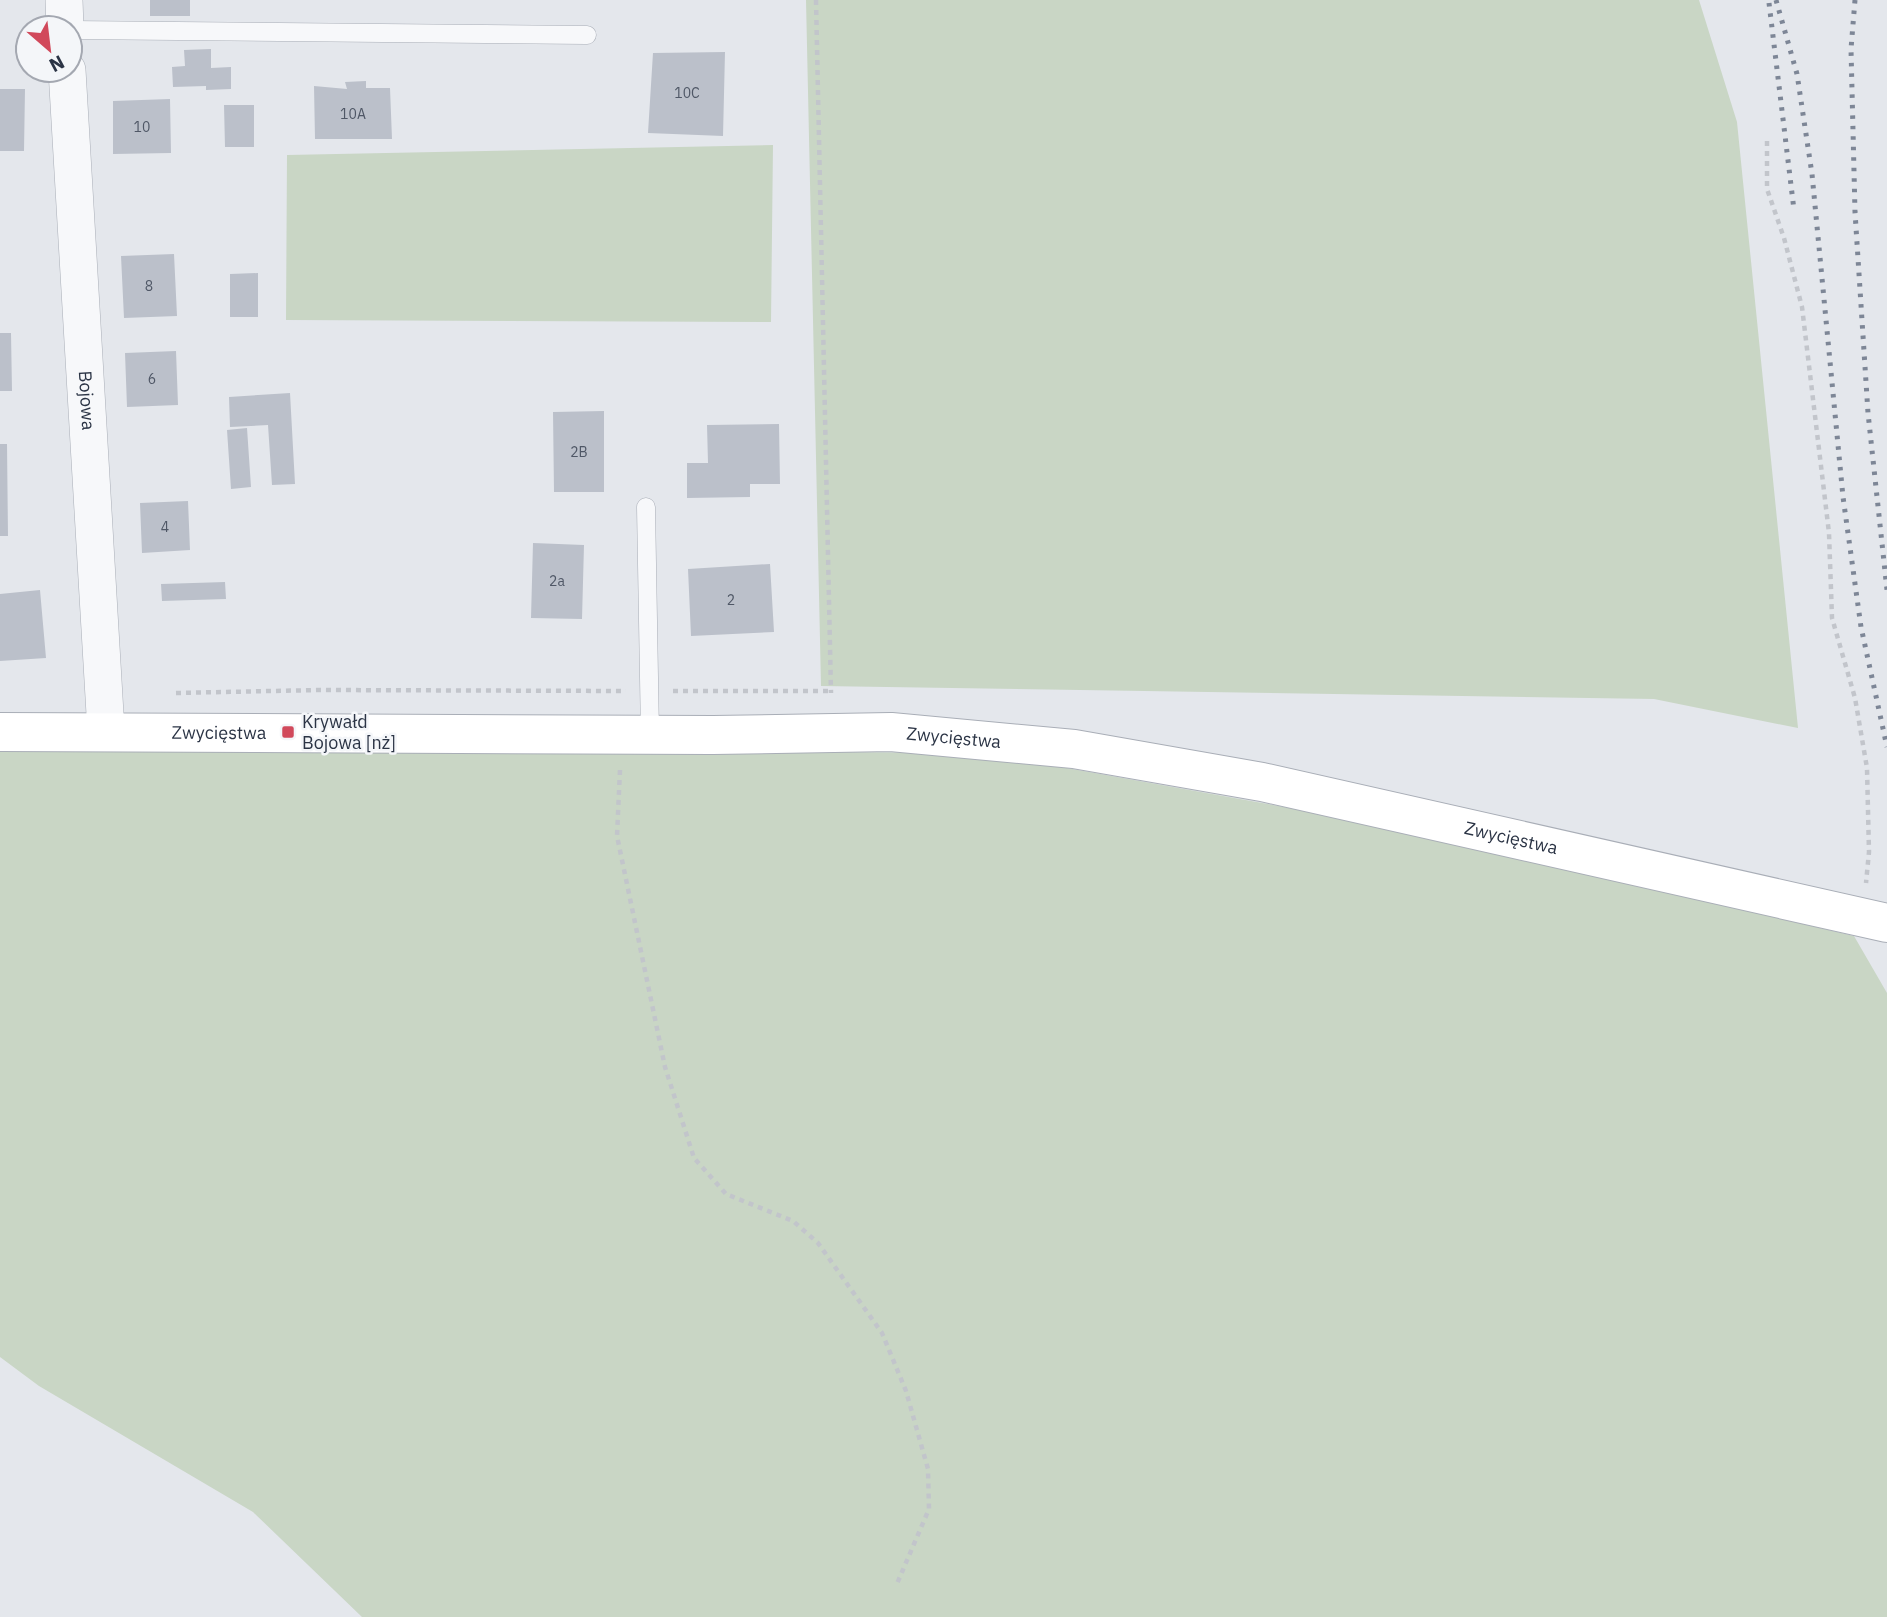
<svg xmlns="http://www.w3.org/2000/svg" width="1887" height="1617" font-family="'IBM Plex Sans',sans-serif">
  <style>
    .green { fill: #c9d6c5 }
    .building { fill: #bbc0ca }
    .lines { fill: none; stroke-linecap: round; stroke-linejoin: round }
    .lane-casing { stroke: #a9aeb7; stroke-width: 19 }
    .street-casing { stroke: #a9aeb7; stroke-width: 38 }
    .secondary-casing { stroke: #a9aeb7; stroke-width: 40 }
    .path { stroke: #c2c5cb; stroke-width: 4.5; stroke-dasharray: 5 5; stroke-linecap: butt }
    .lane { stroke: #f7f8fa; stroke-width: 18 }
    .street { stroke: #f7f8fa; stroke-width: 37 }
    .secondary { stroke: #fff; stroke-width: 38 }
    .rail { stroke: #7d8696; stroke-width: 5; stroke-dasharray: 3.5 7; stroke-linecap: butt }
    .poi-dot { fill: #d1495b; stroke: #f4f6f9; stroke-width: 2.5 }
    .labels { text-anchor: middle; stroke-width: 5; stroke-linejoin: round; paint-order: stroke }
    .number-label { font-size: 14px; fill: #4f5766 }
    .street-label { font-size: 18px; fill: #2b3445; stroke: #f4f6f9 }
    .poi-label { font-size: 18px; fill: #2b3445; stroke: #f4f6f9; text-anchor: start }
  </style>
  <rect width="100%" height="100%" fill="#e4e7ec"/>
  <path class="green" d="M806 0H1699L1737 122 1798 728 1654 699 821 686Z
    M773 145 771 322 286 320 287 155Z
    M0 746 983 753 1396 827 1854 936 1887 993V1617H362L253 1512 39 1386 0 1357Z"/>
  <path class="building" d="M150 0H190V16H150Z
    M211 49V68L231 67V89L206 90V86L173 87 172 67 185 66 184 50Z
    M725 52 723 136 648 133 653 53Z
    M366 81V88H390L392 139H315L314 86 347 89 345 82Z
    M0 89H25L24 151H0Z
    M170 99 171 153 113 154V101Z
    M224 105H254V147H225Z
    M174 254 177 316 124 318 121 256Z
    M258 273V317H230V274Z
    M0 333H11L12 391H0Z
    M176 351 178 405 127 407 125 353Z
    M290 393 295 484 272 485 268 425 230 427 229 397Z
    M604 411V492H554L553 412Z
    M779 424 780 484H750V497L687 498V463H708L707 425Z
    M247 428 251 487 231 489 227 430Z
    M0 444H7L8 536H0Z
    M188 501 190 550 142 553 140 503Z
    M533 543 584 545 582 619 531 618Z
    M770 564 774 632 691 636 688 569Z
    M225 582 226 599 162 601 161 584Z
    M40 590 46 658 0 661V594Z"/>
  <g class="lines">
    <defs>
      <path id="lane" d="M70 30 587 35
        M646 507 650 734"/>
      <g id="street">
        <path d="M64 0 65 28"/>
        <path id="s1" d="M67 70 106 731"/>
      </g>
      <g id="secondary">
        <path id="s2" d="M0 732 713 735 891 732 1074 749 1262 782 1887 923"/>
      </g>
    </defs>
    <use href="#lane" class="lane-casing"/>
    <use href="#street" class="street-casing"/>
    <use href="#secondary" class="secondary-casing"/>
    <path class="path" d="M816 0 831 693
      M1767 141V189L1784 238 1802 307 1829 533 1832 618 1855 698 1867 768 1869 852 1866 883
      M673 691H831
      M176 693 319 690 626 691
      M620 770 617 836 665 1067 694 1158 726 1194 793 1221 818 1243 882 1333 906 1391 928 1469 929 1509 896 1586"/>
    <use href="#lane" class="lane"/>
    <use href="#street" class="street"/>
    <use href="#secondary" class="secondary"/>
    <path class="rail" d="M1776 0 1797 74 1812 174 1843 497 1861 627 1887 747
      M1855 0 1851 49 1855 212 1868 413 1887 590
      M1769 3 1794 210"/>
  </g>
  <rect class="poi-dot" x="281" y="725" width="14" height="14" rx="3.5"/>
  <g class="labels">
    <g class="number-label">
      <text x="687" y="98">10C</text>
      <text x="353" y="119">10A</text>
      <text x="142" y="132">10</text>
      <text x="149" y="291">8</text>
      <text x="152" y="384">6</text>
      <text x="579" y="457">2B</text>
      <text x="165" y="532">4</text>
      <text x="557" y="586">2a</text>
      <text x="731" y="605">2</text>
    </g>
    <g class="street-label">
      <text dy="6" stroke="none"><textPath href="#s1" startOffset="331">Bojowa</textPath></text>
      <text dy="6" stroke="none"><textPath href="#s2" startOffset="219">Zwycięstwa</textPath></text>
      <text dy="6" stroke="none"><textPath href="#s2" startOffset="954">Zwycięstwa</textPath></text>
      <text dy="6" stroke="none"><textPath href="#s2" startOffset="1521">Zwycięstwa</textPath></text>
    </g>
    <g class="poi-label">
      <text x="302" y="728">Krywałd<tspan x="302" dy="21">Bojowa [nż]</tspan></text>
    </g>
  </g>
  <g transform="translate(49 49) rotate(152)"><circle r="33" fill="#f4f6f9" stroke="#a4a8b1" stroke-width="2"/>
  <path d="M0-5L12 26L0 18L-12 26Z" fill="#d1495b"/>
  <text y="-10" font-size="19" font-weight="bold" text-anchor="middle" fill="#2b3445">N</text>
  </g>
</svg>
